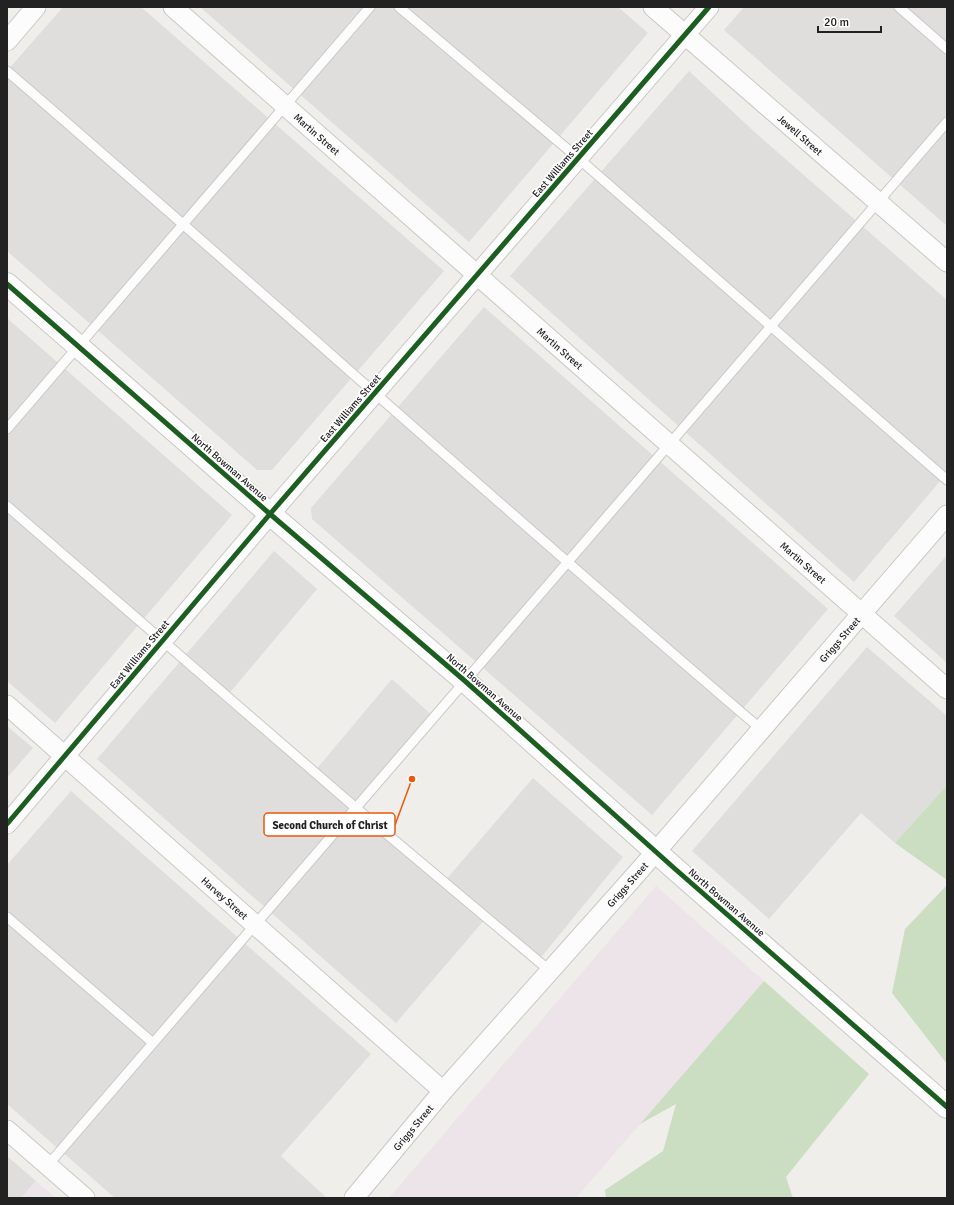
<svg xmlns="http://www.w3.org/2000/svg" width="954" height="1205" font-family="Signika,sans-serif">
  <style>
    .residential { fill: #dfdedc }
    .industrial { fill: #ede4e9 }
    .forest { fill: #cbdec1 }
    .parking { fill: #e0dfde }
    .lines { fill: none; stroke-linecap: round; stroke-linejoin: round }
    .service-casing { stroke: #c9c8c7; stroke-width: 11 }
    .minor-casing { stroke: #c9c8c7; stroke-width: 21 }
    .tertiary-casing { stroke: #c9c8c7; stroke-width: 24 }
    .service { stroke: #fdfcfc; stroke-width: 9 }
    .minor { stroke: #fdfcfc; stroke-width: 19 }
    .tertiary { stroke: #fdfcfc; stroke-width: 22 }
    .cycleway-casing { stroke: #fff; stroke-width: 8 }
    .cycleway { stroke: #1b5e20; stroke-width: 5 }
    .labels { text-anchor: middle; stroke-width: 3.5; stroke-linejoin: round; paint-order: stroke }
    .street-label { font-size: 10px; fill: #222; stroke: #fff }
    .leader { fill: none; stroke: #e8590c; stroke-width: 1.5 }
    .callout-dot { fill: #e8590c; stroke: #fff; stroke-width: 1.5 }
    .callout { fill: #fff; stroke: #e8590c; stroke-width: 1.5 }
    .callout-label { font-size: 11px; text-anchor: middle; font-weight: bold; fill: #222 }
  </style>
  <rect width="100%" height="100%" fill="#f0eeeb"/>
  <path class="residential" d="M63 7H141L444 271 272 470H257L7 251V71Z
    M200 7H618L648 33 469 242Z
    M744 7H947V226L724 30Z
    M689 71 759 136 947 300V473L854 582 510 276Z
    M484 307 828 609 652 815 312 519 311 508Z
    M7 318 232 515 55 723 7 681Z
    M274 551 317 589 227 696 444 882 533 778 623 857 538 961 486 918 396 1023 97 759Z
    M947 555V663L894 616Z
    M867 647 947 716V785L895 843 861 813 769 919 692 851Z
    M7 726 33 748 7 778Z
    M71 791 371 1054 281 1156 327 1198H115L7 1104V865Z
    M7 1156 36 1181 21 1198H7Z"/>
  <path class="industrial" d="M656 886 764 981 576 1198H389Z
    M36 1181 56 1198H21Z"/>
  <path class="forest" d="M947 785V880L895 843Z
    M947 885V1064L892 993 905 929Z
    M764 981 869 1074 786 1177 793 1198H606L605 1190 663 1151 676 1104 640 1124Z"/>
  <path class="parking" d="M392 679 434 717 356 808 314 772Z"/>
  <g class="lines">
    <defs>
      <path id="service" d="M399 7 578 158 947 480
        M899 7 947 49
        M7 71C260 289 507 513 762 730
        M7 429 370 7
        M7 506 356 808 550 971
        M7 917 153 1043
        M48 1165 947 122"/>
      <g id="minor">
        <path id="s1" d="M173 7 947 689"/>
        <path id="s2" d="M653 7 947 262"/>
        <path d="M7 41 36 7"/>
        <path id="s3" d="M7 705 443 1091"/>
        <path d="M7 824 270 514 709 7"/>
        <path d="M7 1130 85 1198"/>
        <path id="s4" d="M354 1198 443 1091 639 871 947 515"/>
      </g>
      <path id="tertiary" d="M7 284 270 514 465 681 674 868 947 1107"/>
    </defs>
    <use href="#service" class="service-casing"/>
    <use href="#minor" class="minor-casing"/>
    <use href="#tertiary" class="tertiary-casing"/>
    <use href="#service" class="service"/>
    <use href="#minor" class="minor"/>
    <use href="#tertiary" class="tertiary"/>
    <defs>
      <path id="cycleway" d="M7 284 270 514 465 681 674 868 947 1107
        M7 824 270 514 709 7"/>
    </defs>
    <use href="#cycleway" class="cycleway-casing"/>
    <use href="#cycleway" class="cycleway"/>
  </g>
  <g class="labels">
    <g class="street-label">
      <text dy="4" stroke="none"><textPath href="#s1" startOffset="192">Martin Street</textPath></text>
      <text dy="4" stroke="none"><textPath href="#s2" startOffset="195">Jewell Street</textPath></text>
      <text transform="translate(562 163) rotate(-49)" y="4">East Williams Street</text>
      <text dy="4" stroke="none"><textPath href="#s1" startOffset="516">Martin Street</textPath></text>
      <text transform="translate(350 408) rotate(-49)" y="4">East Williams Street</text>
      <text transform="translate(230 467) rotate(41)" y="4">North Bowman Avenue</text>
      <text dy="4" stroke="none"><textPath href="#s1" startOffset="840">Martin Street</textPath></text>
      <text dy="4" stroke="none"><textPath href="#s4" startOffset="740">Griggs Street</textPath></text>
      <text transform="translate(139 654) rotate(-50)" y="4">East Williams Street</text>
      <text transform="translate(485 687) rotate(41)" y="4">North Bowman Avenue</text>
      <text dy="4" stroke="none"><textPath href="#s4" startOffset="416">Griggs Street</textPath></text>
      <text dy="4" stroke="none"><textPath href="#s3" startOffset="291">Harvey Street</textPath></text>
      <text transform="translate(727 902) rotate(41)" y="4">North Bowman Avenue</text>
      <text dy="4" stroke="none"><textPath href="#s4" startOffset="92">Griggs Street</textPath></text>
    </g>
  </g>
  <path class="leader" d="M412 779L395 825"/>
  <circle class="callout-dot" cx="412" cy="779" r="4"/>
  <rect class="callout" x="264" y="813" width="131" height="23" rx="4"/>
  <g class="callout-label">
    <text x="330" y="829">Second Church of Christ</text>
  </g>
  <rect width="954" height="1205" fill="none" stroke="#222222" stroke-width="16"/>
  <path d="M818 26v6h63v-6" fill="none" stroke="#222222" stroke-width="2"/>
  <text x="824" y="26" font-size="12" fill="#222222" stroke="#ffffff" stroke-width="3" paint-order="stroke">20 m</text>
</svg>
